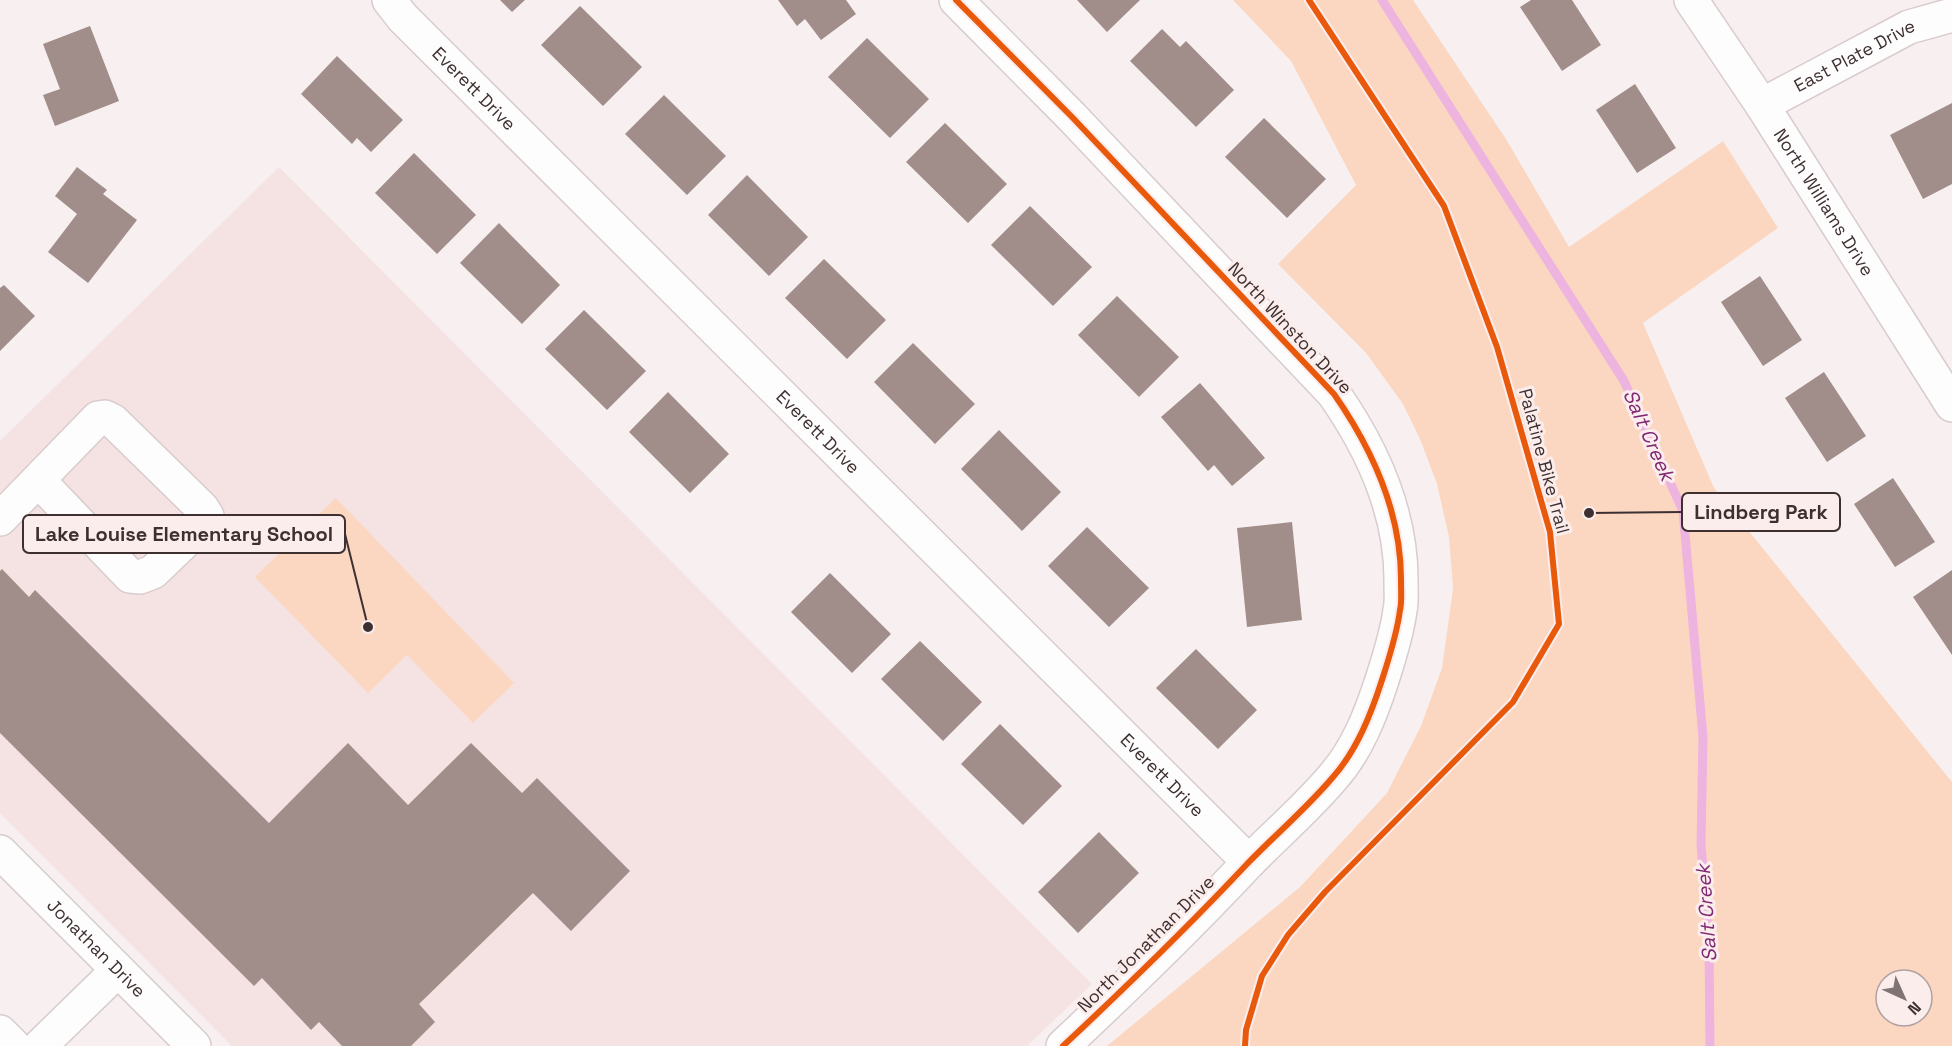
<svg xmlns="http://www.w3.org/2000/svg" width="1952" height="1046" font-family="'Space Grotesk',sans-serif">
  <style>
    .built { fill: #f5e2e3 }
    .green { fill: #fbd7c2; fill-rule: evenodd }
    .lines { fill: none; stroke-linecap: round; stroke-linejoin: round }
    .stream { stroke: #ecb4df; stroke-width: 9 }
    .building { fill: #a18d89 }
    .minor-casing { stroke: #d8cccc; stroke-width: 36 }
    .minor { stroke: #fefdfd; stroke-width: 33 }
    .cycleway-casing { stroke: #fceded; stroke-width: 10 }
    .cycleway { stroke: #e8590c; stroke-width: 6 }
    .labels { text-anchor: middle; stroke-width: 6; stroke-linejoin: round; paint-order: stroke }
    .street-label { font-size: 18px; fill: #3e3030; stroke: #fceded }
    .water-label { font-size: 20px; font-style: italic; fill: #802874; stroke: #fceded }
    .leader { fill: none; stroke: #3e3030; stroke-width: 2 }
    .callout-dot { fill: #3e3030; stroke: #fceded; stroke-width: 2 }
    .callout { fill: #fceded; stroke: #3e3030; stroke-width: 2 }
    .callout-label { font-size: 20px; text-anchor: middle; font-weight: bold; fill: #3e3030 }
  </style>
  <rect width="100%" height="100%" fill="#f8f0f0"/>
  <path class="built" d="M279 167 1092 984 1027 1046H232L0 813V441Z"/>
  <path class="green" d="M1233 0H1413L1506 139 1569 247 1723 141 1778 228 1643 323 1714 488 1952 782V1046H1107L1300 887 1387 793 1421 726 1442 668 1453 589 1449 537 1437 484 1420 439 1403 404 1366 353 1278 264 1356 185 1291 61ZM1886 980H1922V1016H1886Z
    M336 498 514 683 473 723 407 655 368 693 255 577Z"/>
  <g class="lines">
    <path class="stream" d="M1382 0 1624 381 1683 511 1703 737 1701 844 1709 944 1710 1046"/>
  </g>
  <path class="building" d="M500 0H525L512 12Z
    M778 0H846L856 14 821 40 805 19 797 26Z
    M1077 0H1140L1107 32Z
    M1531 0H1572L1601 45 1562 71 1520 7Z
    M580 6 642 67 603 106 541 45Z
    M90 26 119 101 55 126 43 95 60 89 43 44Z
    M1162 29 1180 47 1186 41 1234 90 1196 127 1130 61Z
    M867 38 929 99 890 138 828 77Z
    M337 56 403 120 371 152 357 138 352 144 301 94Z
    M1635 84 1676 148 1637 173 1596 110Z
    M664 95 726 156 687 195 625 134Z
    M1952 103V184L1923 199 1890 135Z
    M1264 118 1326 179 1287 218 1225 157Z
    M945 123 1007 184 968 223 906 162Z
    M414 153 476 215 437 254 375 193Z
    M77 167 107 190 103 194 137 220 88 283 48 252 77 214 55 196Z
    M747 175 808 237 769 276 708 215Z
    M1030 206 1092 267 1053 306 991 245Z
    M499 223 560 285 522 324 460 263Z
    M824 259 886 320 847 359 785 298Z
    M1760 276 1802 340 1763 366 1721 302Z
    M4 285 35 316 0 351V288Z
    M1117 296 1179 357 1139 397 1078 335Z
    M584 310 646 371 607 410 545 349Z
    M913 343 975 404 935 444 874 382Z
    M1824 372 1866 436 1827 462 1785 398Z
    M1200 383 1265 458 1232 486 1214 465 1208 471 1161 417Z
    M668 392 729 454 690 493 629 432Z
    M999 430 1061 492 1022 531 961 469Z
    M1893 478 1935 542 1895 567 1854 504Z
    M1292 522 1302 620 1247 627 1237 528Z
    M1087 527 1149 588 1109 627 1048 566Z
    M2 569 29 597 35 590 269 823 348 743 408 805 471 743 522 793 537 778 630 871 571 931 533 893 419 1004 435 1022 411 1046H342L319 1022 311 1030 262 978 254 986 0 733V571Z
    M1952 570V655L1913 597Z
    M830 573 891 634 852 673 791 612Z
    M920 641 982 702 943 741 881 679Z
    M1196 649 1257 710 1218 749 1156 688Z
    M1000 724 1062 786 1023 825 961 764Z
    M1099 832 1139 873 1078 933 1038 892Z"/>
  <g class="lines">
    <defs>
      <g id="minor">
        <path id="s1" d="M389 0 403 18 1249 862"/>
        <path d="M956 0 1072 117 1334 394C1373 450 1402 514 1401 583 1401 592 1402 602 1400 610 1397 634 1389 658 1382 680 1371 714 1357 750 1333 777 1307 808 1275 835 1247 864 1188 927 1126 987 1063 1046"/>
        <path id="s2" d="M1691 0 1762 105 1952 405"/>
        <path id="s3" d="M1762 105 1909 27 1952 15"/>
        <path d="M0 519 98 418 105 417 113 421 202 508 207 516 203 524 153 572 140 577 130 576 38 480"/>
        <path id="s4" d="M0 852 194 1046"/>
        <path d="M0 1032 14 1046"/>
        <path d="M40 1046 118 970"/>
      </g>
    </defs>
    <use href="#minor" class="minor-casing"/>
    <use href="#minor" class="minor"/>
    <defs>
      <path id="cycleway" d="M956 0 1072 117 1334 394C1373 450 1402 514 1401 583 1401 592 1402 602 1400 610 1397 634 1389 658 1382 680 1371 714 1357 750 1333 777 1307 808 1275 835 1247 864 1188 927 1126 987 1063 1046
        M1245 1046 1246 1030 1262 976 1288 935 1325 892 1513 702 1559 624 1550 532 1497 347 1444 206 1309 0"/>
    </defs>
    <use href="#cycleway" class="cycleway-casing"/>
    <use href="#cycleway" class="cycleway"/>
  </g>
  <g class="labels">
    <g class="street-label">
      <text dy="6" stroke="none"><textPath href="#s3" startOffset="105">East Plate Drive</textPath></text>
      <text dy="6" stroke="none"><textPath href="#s1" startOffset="123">Everett Drive</textPath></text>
      <text dy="6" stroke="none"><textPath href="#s2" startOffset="242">North Williams Drive</textPath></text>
      <text transform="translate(1290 328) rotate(47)" y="6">North Winston Drive</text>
      <text dy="6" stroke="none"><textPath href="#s1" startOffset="609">Everett Drive</textPath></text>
      <text transform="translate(1544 461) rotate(75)" y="6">Palatine Bike Trail</text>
      <text dy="6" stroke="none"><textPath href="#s1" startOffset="1095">Everett Drive</textPath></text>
      <text transform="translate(1146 944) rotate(-45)" y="6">North Jonathan Drive</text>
      <text dy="6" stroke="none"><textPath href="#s4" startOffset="136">Jonathan Drive</textPath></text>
    </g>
    <g class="water-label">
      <text transform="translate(1649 435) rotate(66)" y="7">Salt Creek</text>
      <text transform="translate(1706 913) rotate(-94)" y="7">Salt Creek</text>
    </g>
  </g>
  <path class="leader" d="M1589 513L1682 512M368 627L345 534"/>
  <g class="callout-dot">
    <circle cx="1589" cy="513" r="6"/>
    <circle cx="368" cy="627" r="6"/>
  </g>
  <g class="callout">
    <rect x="1682" y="493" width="158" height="38" rx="6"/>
    <rect x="23" y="515" width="322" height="38" rx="6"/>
  </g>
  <g class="callout-label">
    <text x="1761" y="519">Lindberg Park</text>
    <text x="184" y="541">Lake Louise Elementary School</text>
  </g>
  <g transform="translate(1904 998) rotate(135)"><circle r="28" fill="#fceded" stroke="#b0a1a1" stroke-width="1.5"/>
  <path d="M0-4.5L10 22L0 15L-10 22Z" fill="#7f7373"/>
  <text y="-9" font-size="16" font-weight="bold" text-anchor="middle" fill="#3e3030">N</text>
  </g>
</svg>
